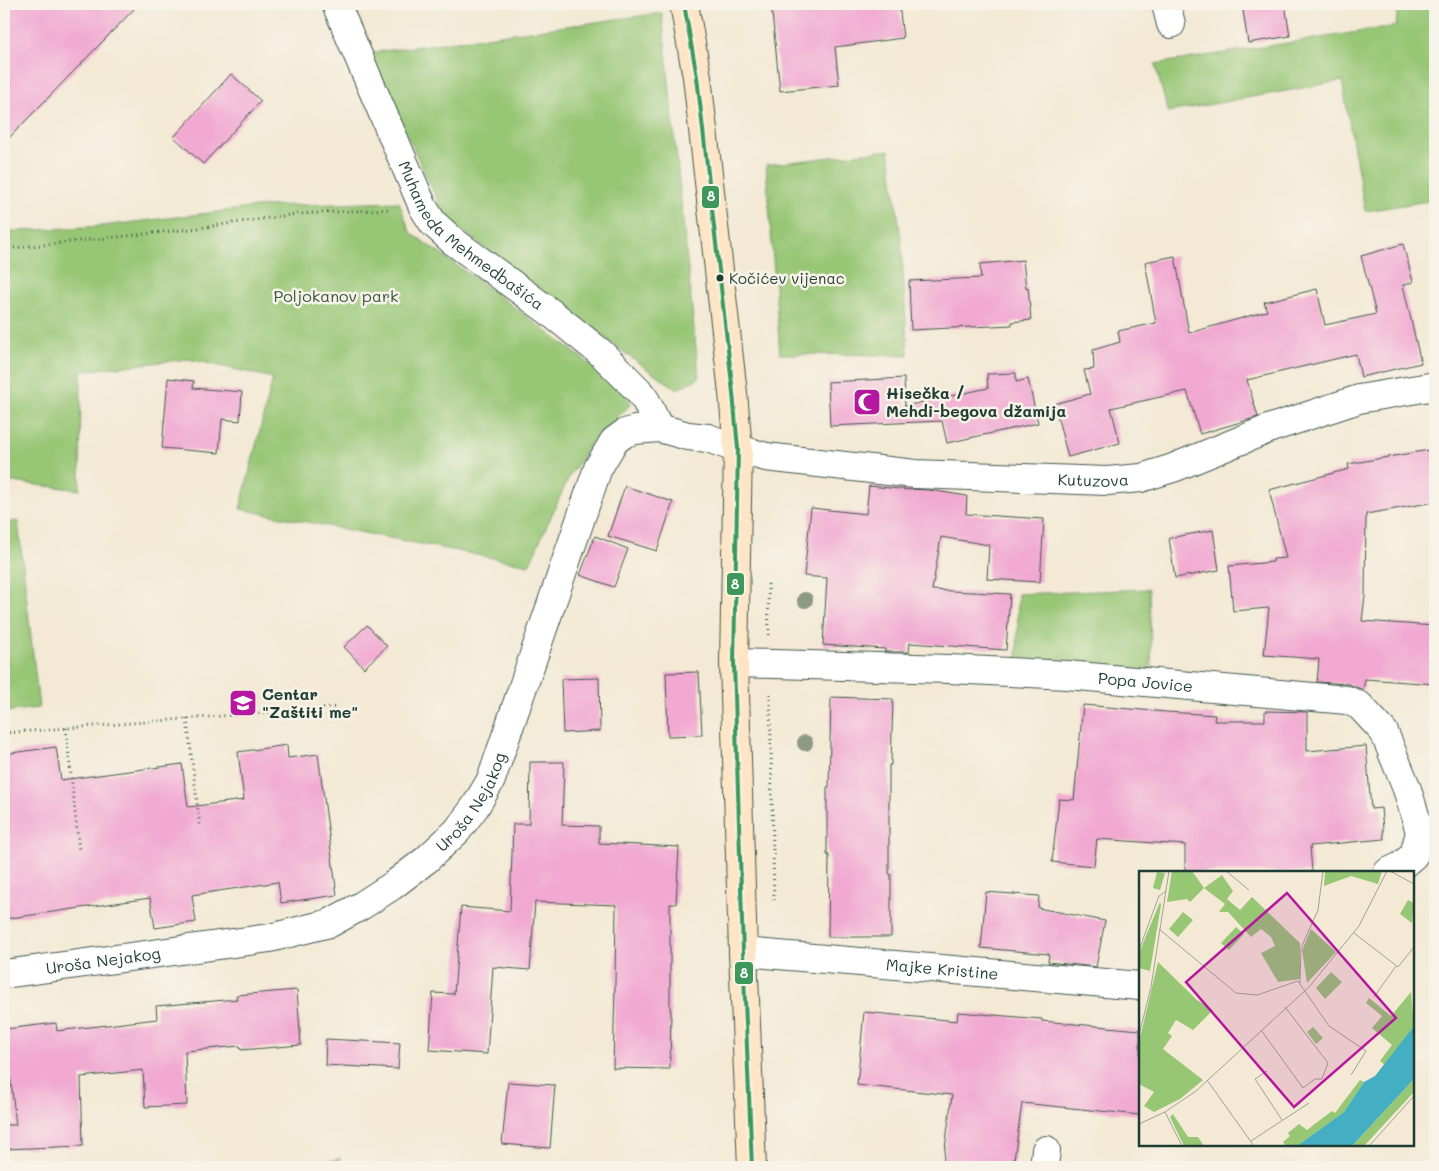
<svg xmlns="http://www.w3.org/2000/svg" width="1439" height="1171" font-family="Mali,sans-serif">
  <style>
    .green { fill: #97c675; stroke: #5b8254 }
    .building { fill: #f1a8d1 }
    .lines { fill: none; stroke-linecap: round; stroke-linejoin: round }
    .street-casing { stroke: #3f574c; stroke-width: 30 }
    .secondary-casing { stroke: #3f574c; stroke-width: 30 }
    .path { stroke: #3f574c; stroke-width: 3; stroke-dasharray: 1 4; stroke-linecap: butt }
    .street { stroke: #fff; stroke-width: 28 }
    .secondary { stroke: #fde5c5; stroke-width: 28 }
    .bus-1-casing { stroke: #f7f3e8; stroke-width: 8 }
    .bus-1 { stroke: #3e9859; stroke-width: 4 }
    .tree { fill: #8c9983 }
    .bus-dot { fill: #1f3d34; stroke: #f7f3e8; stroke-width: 2 }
    .labels { text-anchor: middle; stroke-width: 5; stroke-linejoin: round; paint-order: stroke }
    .bus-label { font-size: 15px; fill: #1f3d34; stroke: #f7f3e8; text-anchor: start }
    .street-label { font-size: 16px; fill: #1f3d34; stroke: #f7f3e8 }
    .park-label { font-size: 16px; fill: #375841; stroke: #f7f3e8 }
    .poi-label { font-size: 16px; font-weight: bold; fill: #1f3d34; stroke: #f7f3e8; text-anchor: start }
    .inset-road { fill: none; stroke: #9ea494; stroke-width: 1 }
    .view { fill: #b5179e; fill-opacity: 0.15; stroke: #b5179e; stroke-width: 2.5 }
    .inset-edge { fill: none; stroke: #1f3d34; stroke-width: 2.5 }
    .line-badge { stroke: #f7f3e8; stroke-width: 2 }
    .badge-label { font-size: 14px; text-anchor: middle; font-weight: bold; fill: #fff }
  </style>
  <rect width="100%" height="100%" fill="#f7f3e8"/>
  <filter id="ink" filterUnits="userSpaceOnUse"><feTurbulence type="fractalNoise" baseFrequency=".02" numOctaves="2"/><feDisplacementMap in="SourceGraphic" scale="10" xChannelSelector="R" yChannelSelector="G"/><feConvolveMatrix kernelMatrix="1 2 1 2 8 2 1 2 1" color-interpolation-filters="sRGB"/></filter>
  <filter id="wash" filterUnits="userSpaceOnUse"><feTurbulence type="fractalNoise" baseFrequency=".0096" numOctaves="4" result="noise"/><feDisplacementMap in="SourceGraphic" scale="20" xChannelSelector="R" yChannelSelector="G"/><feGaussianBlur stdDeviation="1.12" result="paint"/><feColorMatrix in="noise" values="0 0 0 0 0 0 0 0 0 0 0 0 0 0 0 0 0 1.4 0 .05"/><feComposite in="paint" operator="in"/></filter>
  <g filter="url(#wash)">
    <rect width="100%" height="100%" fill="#f3e9d4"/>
    <path class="green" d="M1398 4H1435V200L1365 211 1342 81 1168 112 1155 64 1396 26Z
      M662 13 699 378 677 389 637 362 457 227 442 210 369 53Z
      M889 150 901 238 908 355 780 354 766 165Z
      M399 202 410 232 491 290 622 388 631 404 591 443 569 477 529 565 240 509 273 378 189 359 81 371 80 490 4 481V232L102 226 266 206Z
      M18 521 39 708 4 712V523Z
      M1149 589 1152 674 1017 664 1018 594Z
      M340 1158V1167H307Z"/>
    <g id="blocks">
      <path class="building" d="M4 4H139L4 143Z
        M771 4H899L903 38 835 47 839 85 780 91Z
        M1242 4H1285L1290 36 1248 43Z
        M231 74 261 101 203 164 174 137Z
        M1403 244 1413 282 1403 285 1421 363 1361 377 1356 354 1247 380 1258 417 1200 434 1187 391 1111 408 1120 443 1068 457 1054 404 1090 394 1084 370 1094 369 1093 350 1120 342 1118 331 1156 323 1145 262 1175 256 1189 333 1267 311 1264 302 1317 289 1325 325 1376 314 1361 256Z
        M1023 260 1026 288 1028 287 1031 320 1012 322V325L911 330 909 281 981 278 980 264Z
        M1016 373V382L1028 379 1038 423 947 443 942 421 830 426 828 382 904 378 905 406 988 388 987 374Z
        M168 378 194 381 193 388 242 392 240 421 222 419 219 453 162 448Z
        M1435 449V502L1366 514 1365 596 1362 621 1435 626V684L1365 679 1363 690 1349 684 1317 682 1319 659 1264 655 1269 608 1233 611 1229 566 1273 562V559L1286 558 1269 490 1349 469 1348 464Z
        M625 486 673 502 657 551 608 536Z
        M869 486 910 490V489L929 490 967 496 966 514 1044 519 1040 582 987 579 989 545 941 537 932 590 1010 594 1006 650 910 643 909 652H885V649L823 645 827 578 804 576 811 508 866 514Z
        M1213 530 1219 570 1175 578 1169 538Z
        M595 536 628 549 614 587 580 575Z
        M367 625 387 646 364 668 344 647Z
        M699 672 702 735 668 736 666 673Z
        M599 678 600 731 563 733 561 679Z
        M831 697 893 699 891 765H889V874H891V937H828L829 855H827V787H829Z
        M1083 705 1166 712 1215 715 1214 721H1265V711L1307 712V751L1366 746 1371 809 1381 808 1384 839 1310 846 1312 872H1185V845L1097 839 1094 866 1052 862 1059 799 1074 800Z
        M287 745 288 758 318 754 337 895 281 903 278 882 192 895 196 922 155 928 150 898 4 919V754L56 747 61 780 182 764 188 807 244 800 238 752Z
        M530 762H564L562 825 599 826V843L679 847 676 904H670V1010H671L670 1069 613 1068 615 985 616 905 535 902 530 970 493 967 487 1054 429 1050 433 993 454 994 461 907 510 911 513 824H529Z
        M986 892 1039 896 1038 908 1105 921 1096 967 1048 962 1049 954 981 948Z
        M297 990 301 1045 241 1050 240 1046 185 1051 187 1105 145 1107 143 1070 81 1077 83 1146 4 1149V1125H16L5 1029 56 1023 57 1031 157 1019 156 1006 237 999 236 995Z
        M864 1012 957 1021 958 1012 1042 1019V1021L1140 1030V1115L1022 1103 1013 1167H968L943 1164 952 1095 857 1085Z
        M326 1039 400 1043 398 1069 325 1065Z
        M508 1082 555 1085 550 1148 502 1144Z"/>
    </g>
  </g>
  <g filter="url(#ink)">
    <use href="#blocks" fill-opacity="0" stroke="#3f574c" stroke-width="1"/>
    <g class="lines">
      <defs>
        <g id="street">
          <path id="s1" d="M336 4 423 207 433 223 453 241 550 312 601 353 638 390 646 401 659 428"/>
          <path d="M1166 4 1171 24"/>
          <path id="s2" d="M734 663 949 669 1067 675 1347 700 1360 706 1384 732 1407 789 1420 832 1414 855 1401 866 1388 872"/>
          <path id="s3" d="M743 952 1140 986"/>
          <path id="s4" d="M4 974 270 938 330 923 361 906 392 886 426 860 457 831 475 807 491 780 598 468 614 441 625 433 635 430 659 428 688 436 708 438 738 449 766 457 915 474 1107 481 1141 478 1173 468 1271 428 1359 399 1435 386"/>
          <path d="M1044 1167 1046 1150"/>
        </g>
        <path id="secondary" d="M684 4 697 77 733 393 738 449 734 663 743 952 752 1167"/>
      </defs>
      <use href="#street" class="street-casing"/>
      <use href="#secondary" class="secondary-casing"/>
      <path class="path" d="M4 249 191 229 297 214 391 209
        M768 584 769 635
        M770 694 774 900
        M187 719 200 827
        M66 728 79 850
        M4 733 338 707"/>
      <use href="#street" class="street"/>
      <use href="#secondary" class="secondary"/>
      <defs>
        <path id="bus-1" d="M684 4 697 77 733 393 738 449 734 663 743 952 752 1167"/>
      </defs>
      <use href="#bus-1" class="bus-1-casing"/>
      <use href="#bus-1" class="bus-1"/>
    </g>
    <g class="tree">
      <circle cx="805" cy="600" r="8"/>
      <circle cx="805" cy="743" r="8"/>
    </g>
  </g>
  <defs>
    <symbol id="mosque-square" viewBox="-11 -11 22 22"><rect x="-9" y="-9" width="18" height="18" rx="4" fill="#b5179e" stroke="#f7f3e8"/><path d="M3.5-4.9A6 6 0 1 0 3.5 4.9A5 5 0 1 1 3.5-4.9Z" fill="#fff"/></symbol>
    <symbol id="school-square" viewBox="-11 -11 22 22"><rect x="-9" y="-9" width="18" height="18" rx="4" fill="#b5179e" stroke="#f7f3e8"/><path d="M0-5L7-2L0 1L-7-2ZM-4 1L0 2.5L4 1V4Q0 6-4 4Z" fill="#fff"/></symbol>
  </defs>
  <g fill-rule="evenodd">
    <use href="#mosque-square" x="851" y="386" width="32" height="32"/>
    <use href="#school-square" x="227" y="687" width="32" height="32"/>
  </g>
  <circle class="bus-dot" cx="720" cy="278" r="4.5"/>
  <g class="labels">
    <g class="bus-label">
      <text x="729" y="284">Kočićev vijenac</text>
    </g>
    <g class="street-label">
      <text dy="6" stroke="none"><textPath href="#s1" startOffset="274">Muhameda Mehmedbašića</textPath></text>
      <text dy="6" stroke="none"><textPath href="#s4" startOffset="1398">Kutuzova</textPath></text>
      <text dy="6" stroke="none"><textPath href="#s2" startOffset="412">Popa Jovice</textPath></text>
      <text dy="6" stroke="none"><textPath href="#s4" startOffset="520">Uroša Nejakog</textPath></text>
      <text dy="6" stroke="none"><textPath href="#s4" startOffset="100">Uroša Nejakog</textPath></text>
      <text dy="6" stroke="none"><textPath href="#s3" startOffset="200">Majke Kristine</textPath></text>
    </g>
    <g class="park-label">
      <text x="336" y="302">Poljokanov park</text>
    </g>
    <g class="poi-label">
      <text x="886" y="399">Hisečka /<tspan x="886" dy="18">Mehdi-begova džamija</tspan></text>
      <text x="262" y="700">Centar<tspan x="262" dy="18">"Zaštiti me"</tspan></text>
    </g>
  </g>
  <g transform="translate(1139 871)">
    <rect width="275" height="275" fill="#f3e9d4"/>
    <path d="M33 0H53L65 17 83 4 94 20 88 28 101 39 113 26 161 72V108L139 111 122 82 136 75 132 66 122 58 112 66 89 41H80L86 33 65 17 51 31 48 28 28 31ZM186 0 196 1 243 0 239 13 212 5 185 15ZM18 1 26 2 21 19 14 17ZM269 29 275 32 273 52 261 43ZM21 31 22 34 11 100 0 97V82ZM44 41 54 49 39 66 30 58ZM97 56 105 63 90 79 82 72ZM172 58 197 81 168 112 163 79ZM19 91 58 129 74 139 54 159 37 149 29 162 33 165 24 178 64 209 41 228 15 241 5 235 15 221 0 213V171ZM192 101 203 111 186 128 177 117ZM272 121 275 155 246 194 241 190 253 174 233 157 243 145 227 132 230 127 252 145ZM174 156 184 167 177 173 168 161ZM275 208V221L225 275H213ZM221 209 225 211 205 241 158 275H147L144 271 151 265 149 262 160 253 168 259 193 240 196 242ZM34 243 49 266H59L65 275H45L31 246Z" fill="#97c675"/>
    <path d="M275 155V208L213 275H158L205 241 225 211 236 205Z" fill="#44aec2"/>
    <path class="inset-road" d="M87 0 110 19M251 0 275 13M20 58 97 122 118 124 159 110 190 155 227 180 212 204M215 62 259 96 275 76M0 79 20 25 27 20M161 112 162 77 179 39 184 0M235 126 257 95M122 159 164 217 176 208H183L189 192 146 136M0 164 12 116 30 0M128 200 116 208 143 249M68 209 115 275M26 241 43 275M0 253 26 241 57 220 170 116 220 55 248 0M112 270 170 232M230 275 275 225"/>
    <path class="view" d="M148 22 257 147 155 236 47 111Z"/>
    <rect width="275" height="275" class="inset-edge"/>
  </g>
  <g class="line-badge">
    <rect x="701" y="185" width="19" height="24" rx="5" fill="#3e9859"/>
    <rect x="726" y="572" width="19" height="24" rx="5" fill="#3e9859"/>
    <rect x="734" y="961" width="20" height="24" rx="5" fill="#3e9859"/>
  </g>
  <g class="badge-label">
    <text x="711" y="201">8</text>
    <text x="735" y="589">8</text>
    <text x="744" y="978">8</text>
  </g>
  <rect width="1439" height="1171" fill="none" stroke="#f7f3e8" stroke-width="20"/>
</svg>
